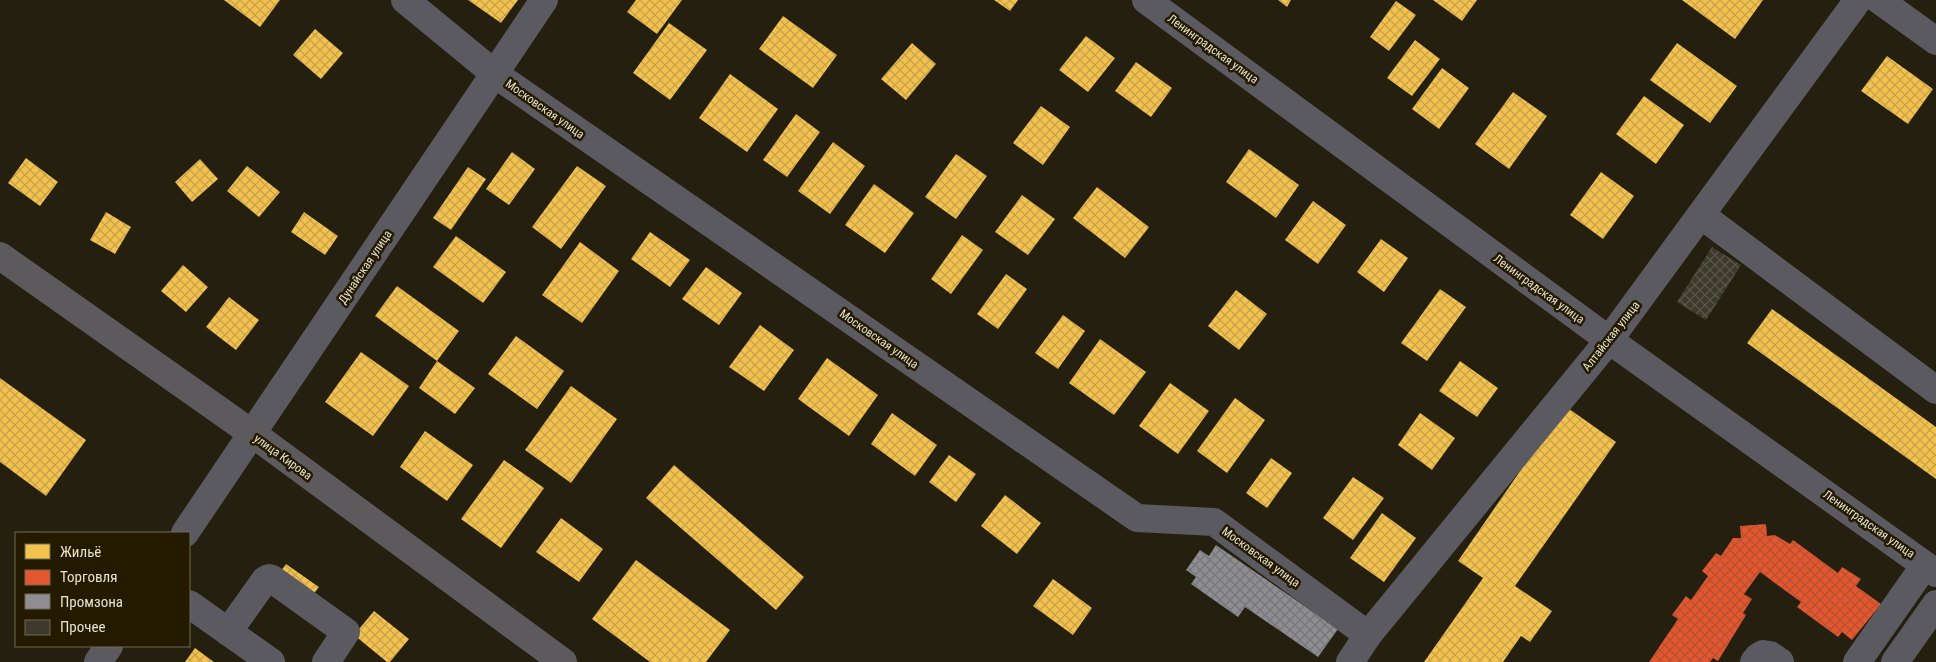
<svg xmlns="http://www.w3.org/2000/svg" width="1936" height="662" font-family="'Roboto Condensed',sans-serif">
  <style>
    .homes { fill: url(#homes-cross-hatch) }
    .shops { fill: url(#shops-cross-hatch) }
    .industry { fill: url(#industry-cross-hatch) }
    .building { fill: url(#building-cross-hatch) }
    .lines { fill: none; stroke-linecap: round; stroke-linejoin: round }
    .minor { stroke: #5c5a61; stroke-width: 28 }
    .major { stroke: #5d5a5e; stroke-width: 28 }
    .labels { text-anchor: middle; stroke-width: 5; stroke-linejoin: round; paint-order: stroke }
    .street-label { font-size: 12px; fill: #e7e1d0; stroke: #231a00 }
  </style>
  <defs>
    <pattern id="homes-cross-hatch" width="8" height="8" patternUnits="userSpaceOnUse" patternTransform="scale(1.25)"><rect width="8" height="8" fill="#f2c14e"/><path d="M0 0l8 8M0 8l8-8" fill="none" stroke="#c7a24a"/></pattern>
    <pattern id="shops-cross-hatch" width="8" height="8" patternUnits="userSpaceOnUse" patternTransform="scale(1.25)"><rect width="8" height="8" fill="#e4572e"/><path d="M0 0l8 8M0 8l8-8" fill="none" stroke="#b45133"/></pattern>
    <pattern id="industry-cross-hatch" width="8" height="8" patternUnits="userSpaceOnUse" patternTransform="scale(1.25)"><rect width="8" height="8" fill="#8d8d92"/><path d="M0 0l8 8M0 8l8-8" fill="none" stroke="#777779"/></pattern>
    <pattern id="building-cross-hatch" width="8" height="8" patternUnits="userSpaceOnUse" patternTransform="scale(1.25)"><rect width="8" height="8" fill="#3d392c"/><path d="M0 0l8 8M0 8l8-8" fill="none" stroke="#59554a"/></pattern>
  </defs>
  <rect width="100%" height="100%" fill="#241f0f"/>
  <path class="homes" d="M224 0H280L260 27Z
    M468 0H518L501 23Z
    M636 0H682L657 34 627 12Z
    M994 0H1018L1010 11Z
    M1278 0H1291L1287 7Z
    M1433 0H1477L1462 21Z
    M1682 0H1763L1735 39Z
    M1396 1 1416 15 1389 51 1370 37Z
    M783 16 837 55 813 88 759 49Z
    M669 23 707 50 670 100 633 73Z
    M315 29 343 53 321 79 293 55Z
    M1086 36 1115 58 1088 92 1059 70Z
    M1415 40 1440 59 1412 96 1387 78Z
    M912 43 936 64 906 100 881 79Z
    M1677 43 1737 86 1710 123 1650 80Z
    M1887 56 1933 89 1908 124 1861 91Z
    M1136 62 1172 88 1151 117 1115 91Z
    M1442 68 1469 88 1439 129 1412 109Z
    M730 74 778 109 747 152 699 118Z
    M1513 92 1547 116 1509 169 1475 144Z
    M1644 96 1684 125 1656 164 1616 134Z
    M1041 106 1070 127 1043 165 1013 143Z
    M796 114 820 132 787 177 763 160Z
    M833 142 865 166 830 214 798 191Z
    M1249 149 1299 185 1276 218 1226 182Z
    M512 152 535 169 509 205 486 189Z
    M956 154 987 176 956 219 925 197Z
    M26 158 58 182 40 206 8 183Z
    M200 159 218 179 192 202 175 182Z
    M247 166 280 192 259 217 227 191Z
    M577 166 606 186 561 249 532 227Z
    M468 167 486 179 451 230 433 218Z
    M1601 172 1634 196 1603 239 1570 215Z
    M874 184 914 213 885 253 845 225Z
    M1097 187 1149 227 1125 258 1073 218Z
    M1022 195 1055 219 1028 255 995 232Z
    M1313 201 1346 225 1318 264 1285 240Z
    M106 212 131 227 115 254 90 240Z
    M304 212 338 236 325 255 291 232Z
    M650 232 690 260 670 287 631 259Z
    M962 235 983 250 951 294 931 279Z
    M456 236 506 272 483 303 433 267Z
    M1381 239 1408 258 1384 292 1357 272Z
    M580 242 619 271 582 323 542 295Z
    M183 265 208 287 186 312 161 291Z
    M706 267 742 293 719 325 682 299Z
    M1006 274 1027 289 998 329 977 314Z
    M397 286 459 331 437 361 375 316Z
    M1440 289 1466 307 1427 361 1401 343Z
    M1236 290 1267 314 1239 350 1208 326Z
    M229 297 259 320 236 350 206 327Z
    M1772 309 1936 427V479L1747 343Z
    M1063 315 1085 331 1058 369 1035 353Z
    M760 325 794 350 764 391 729 367Z
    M516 336 564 371 537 409 488 374Z
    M1100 339 1146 372 1114 415 1069 383Z
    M361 352 409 386 373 436 325 402Z
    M827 358 878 395 849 436 798 399Z
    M437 361 475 388 455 414 419 388Z
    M1460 361 1498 388 1477 417 1439 391Z
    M0 378 86 440 46 496 0 462Z
    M1170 383 1209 411 1178 454 1139 426Z
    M571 386 617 419 571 483 525 450Z
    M1235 398 1265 420 1227 473 1197 451Z
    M1565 406 1616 442 1515 586 1552 611 1530 642 1521 636 1503 662H1424L1483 578 1458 561Z
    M892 413 937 445 915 476 871 444Z
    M1420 413 1455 438 1432 470 1398 445Z
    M425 431 473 465 447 501 400 467Z
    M949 455 976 474 956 502 929 482Z
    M1271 458 1292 473 1267 508 1246 493Z
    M504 460 544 488 501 548 461 519Z
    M674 465 804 577 776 610 646 498Z
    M1353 477 1384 498 1353 540 1323 518Z
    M1005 495 1041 523 1017 554 981 526Z
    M1382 513 1416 538 1384 582 1350 558Z
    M561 518 603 549 579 582 536 552Z
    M636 560 730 630 706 662H650L592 619Z
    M286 564 319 587 311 597 278 575Z
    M1053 579 1092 608 1073 635 1033 606Z
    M374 611 409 639 390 662H387L354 635Z
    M195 648 214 662H185Z"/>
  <path class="shops" d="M1766 524 1767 536 1775 535 1790 544 1793 540 1838 573 1842 567 1861 579 1856 586 1881 604 1852 640 1842 632 1838 637 1797 607 1801 602 1760 572 1744 594 1752 599 1743 613 1746 615 1718 661 1713 658 1710 662H1649L1678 619 1672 615 1686 596 1691 600 1708 576 1702 571 1716 553 1721 556 1733 538H1741L1740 526Z"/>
  <path class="industry" d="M1216 545 1338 629 1318 657 1245 607 1238 617 1191 584 1196 577 1186 570 1200 550 1209 556Z"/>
  <path class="building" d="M1712 247 1741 265 1706 320 1677 302Z"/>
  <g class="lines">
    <path class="minor" d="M405 0 495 74 1137 518 1214 522 1368 635
      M1146 0 1609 340 1936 573
      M1879 0 1936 41
      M1701 215 1936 390
      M185 533 544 0
      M189 604 271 662
      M228 632 265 580 269 578 272 579 346 632 326 662
      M98 662 109 646
      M1350 662 1368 635 1609 340 1858 0
      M1754 662 1758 657 1763 654 1770 655 1780 662
      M1857 662 1925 565
      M1895 662 1936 604"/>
    <path class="major" d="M0 256 253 434 563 662"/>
  </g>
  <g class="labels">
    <g class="street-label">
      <text transform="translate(1213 49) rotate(36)" y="4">Ленинградская улица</text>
      <text transform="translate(545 109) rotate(35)" y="4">Московская улица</text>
      <text transform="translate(365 267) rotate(-56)" y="4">Дунайская улица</text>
      <text transform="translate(1539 289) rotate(36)" y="4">Ленинградская улица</text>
      <text transform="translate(1611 336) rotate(-52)" y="4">Алтайская улица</text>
      <text transform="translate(879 339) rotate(35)" y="4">Московская улица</text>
      <text transform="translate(283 457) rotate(36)" y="4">улица Кирова</text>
      <text transform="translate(1869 524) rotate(35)" y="4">Ленинградская улица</text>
      <text transform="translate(1261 557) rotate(36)" y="4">Московская улица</text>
    </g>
  </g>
  <rect x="15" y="532" width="175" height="115" fill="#231a00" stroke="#716a53"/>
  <rect x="25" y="544" width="25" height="15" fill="#f2c14e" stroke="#716a53"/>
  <text x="60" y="557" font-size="15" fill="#e7e1d0">Жильё</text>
  <rect x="25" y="570" width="25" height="15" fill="#e4572e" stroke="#716a53"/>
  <text x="60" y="582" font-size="15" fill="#e7e1d0">Торговля</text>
  <rect x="25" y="594" width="25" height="15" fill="#8d8d92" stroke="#716a53"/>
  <text x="60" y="607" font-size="15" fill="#e7e1d0">Промзона</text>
  <rect x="25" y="620" width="25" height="15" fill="#3d392c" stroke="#716a53"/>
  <text x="60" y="632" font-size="15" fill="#e7e1d0">Прочее</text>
</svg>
